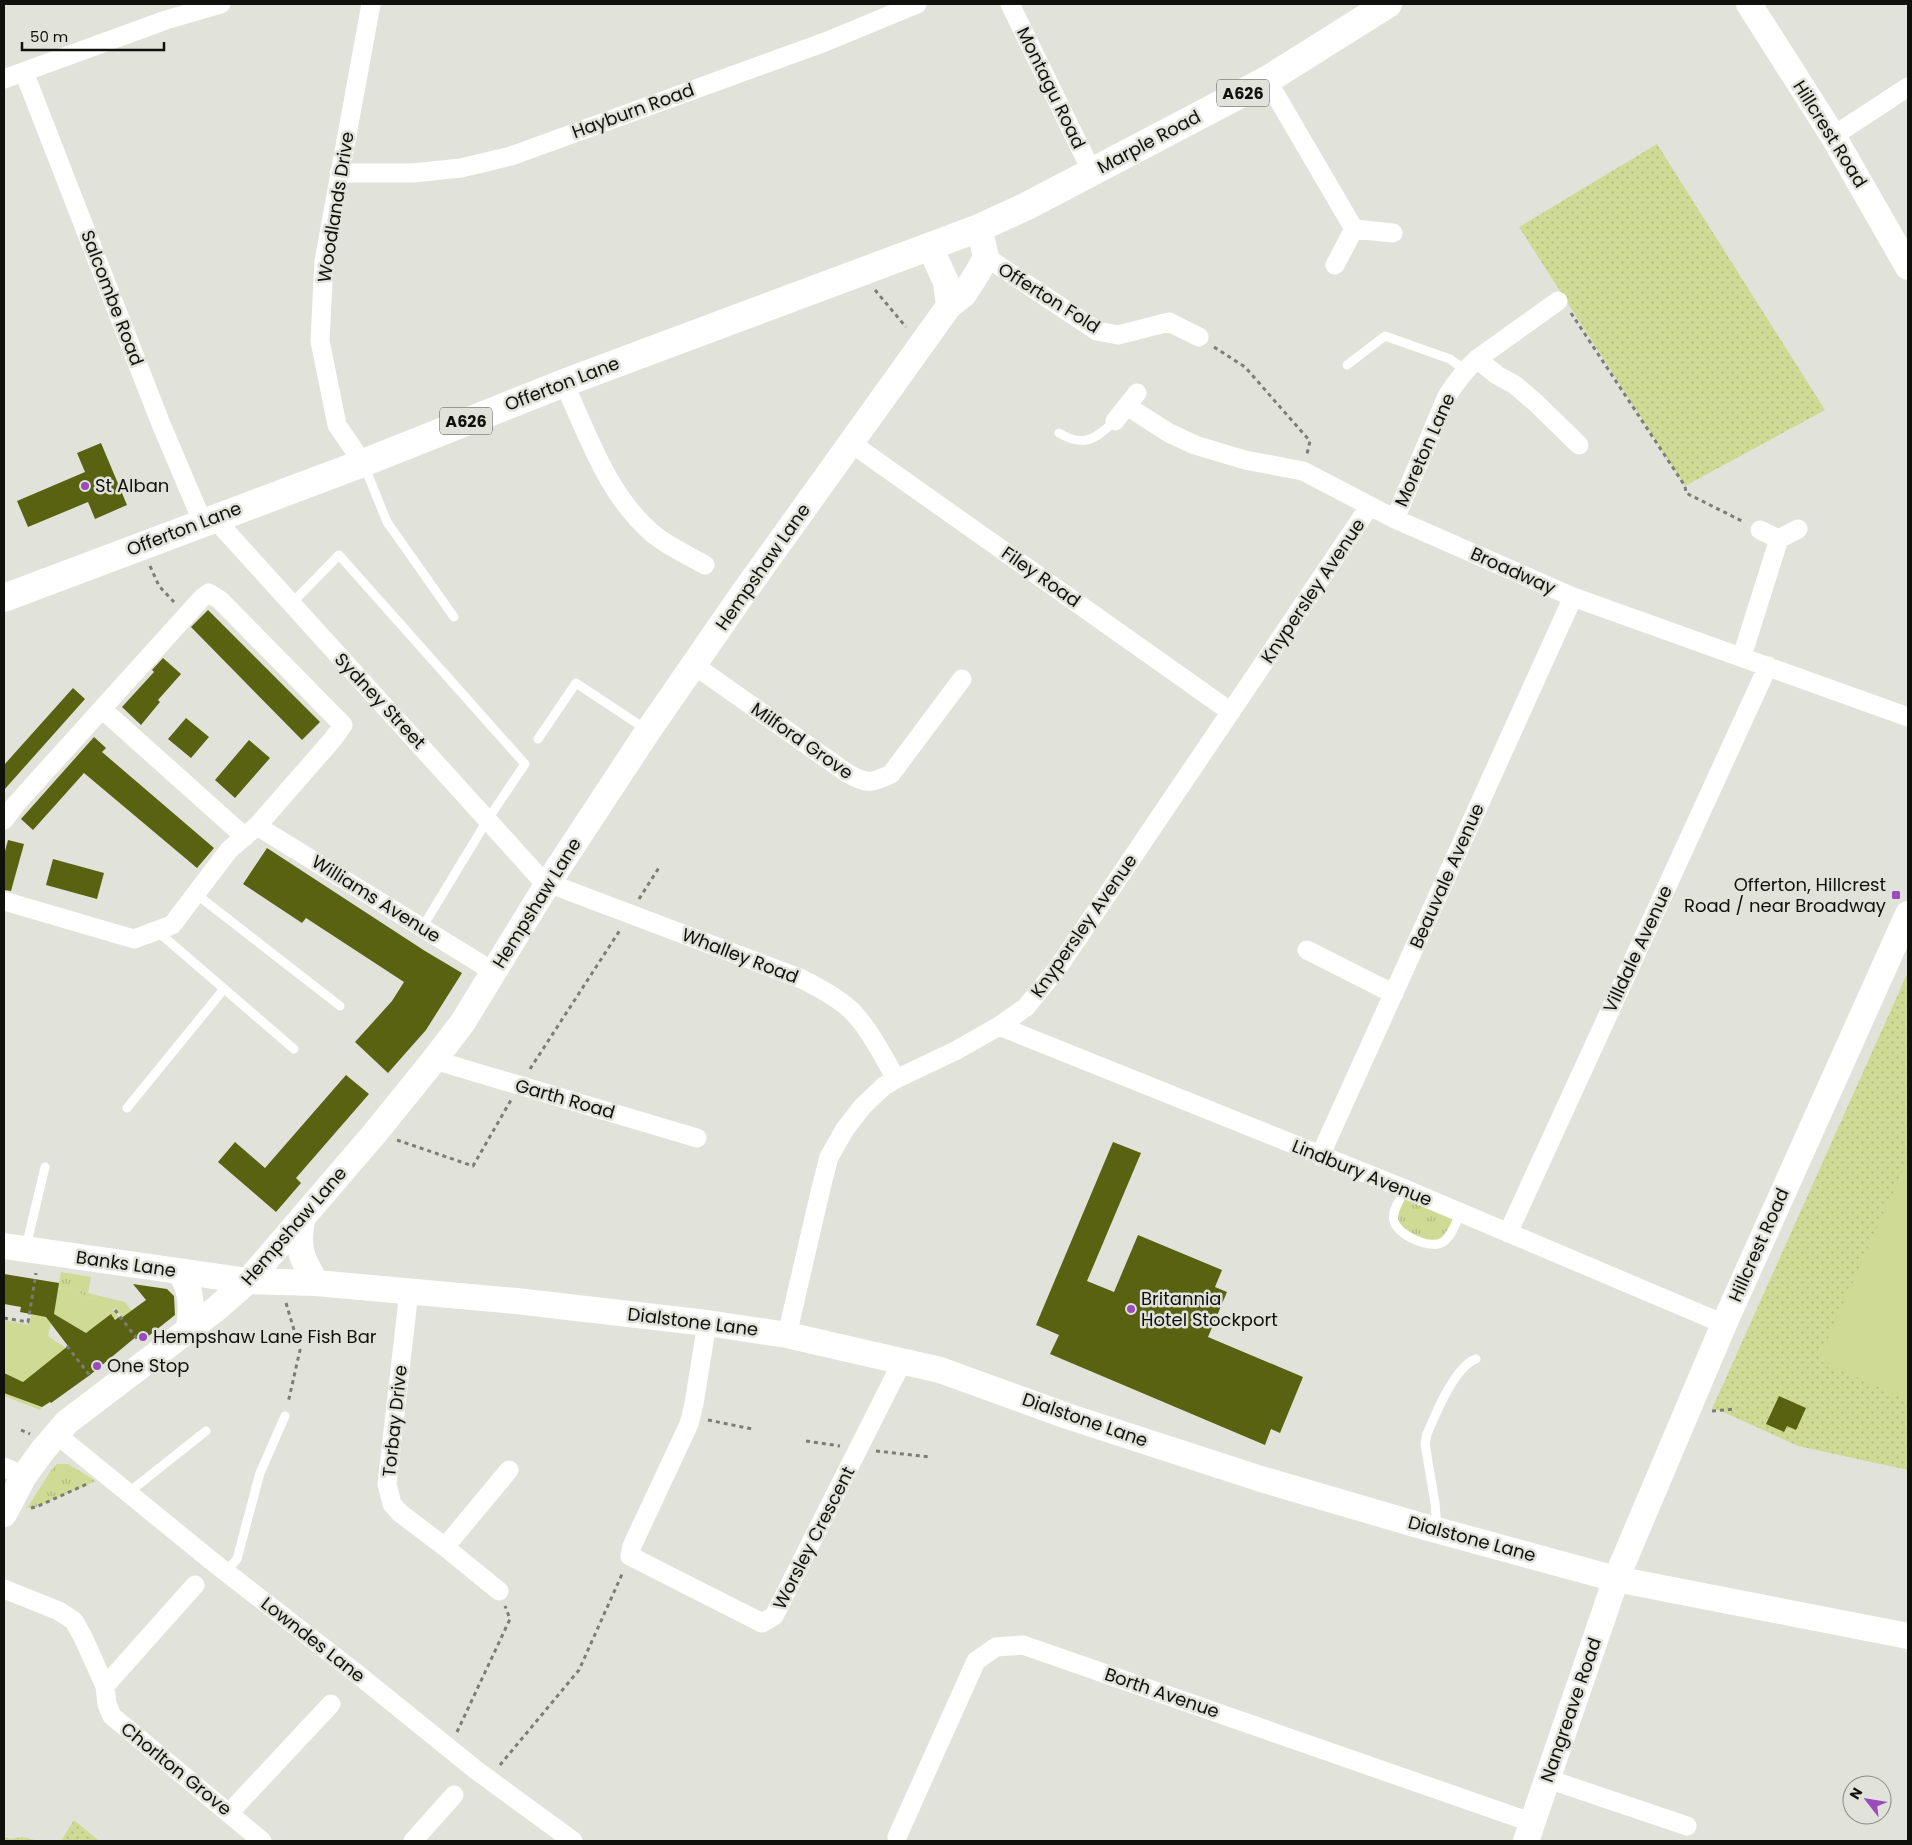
<svg xmlns="http://www.w3.org/2000/svg" width="1912" height="1845" font-family="Poppins,sans-serif">
  <style>
    .grass { fill: url(#grass-tufts) }
    .park { fill: url(#park-dots) }
    .garden { fill: #cfda95 }
    .building { fill: #596210 }
    .lines { fill: none; stroke-linecap: round; stroke-linejoin: round }
    .path { stroke: #7c7d77; stroke-width: 3; stroke-dasharray: 4 4; stroke-linecap: butt }
    .lane { stroke: #fff; stroke-width: 9 }
    .street { stroke: #fff; stroke-width: 19 }
    .secondary { stroke: #fff; stroke-width: 26 }
    .primary { stroke: #fff; stroke-width: 28 }
    .poi-dot { fill: #9b4bbc; stroke: #e1e3da; stroke-width: 2 }
    .labels { text-anchor: middle; stroke-width: 5; stroke-linejoin: round; paint-order: stroke }
    .shield { fill: #e1e3da; stroke: #4f4f4a; stroke-width: 1 }
    .shield-label { font-size: 16px; font-weight: bold; fill: #10100d }
    .street-label { font-size: 18px; fill: #10100d; stroke: #e1e3da }
    .poi-label { font-size: 18px; fill: #10100d; stroke: #e1e3da; text-anchor: start }
  </style>
  <defs>
    <pattern id="grass-tufts" width="24" height="20" patternUnits="userSpaceOnUse" patternTransform="scale(1.25)"><rect width="24" height="20" fill="#cfda95"/><path d="M3 7l-1-3M5 7V3M7 7l1-3M15 17l-1-3M17 17v-4M19 17l1-3" fill="none" stroke="#b1ba7f"/></pattern>
    <pattern id="park-dots" width="8" height="8" patternUnits="userSpaceOnUse" patternTransform="scale(1.25)"><rect width="8" height="8" fill="#cfda95"/><path d="M2 2h.1M6 6h.1" fill="none" stroke="#b1ba7f" stroke-width="1.8" stroke-linecap="round"/></pattern>
  </defs>
  <rect width="100%" height="100%" fill="#e1e3da"/>
  <path class="grass" d="M1406 1191 1459 1213 1447 1237 1436 1244 1403 1232 1395 1213Z
    M61 1272 91 1277 88 1293 96 1295 93 1300 75 1291 58 1288Z
    M57 1464H68L96 1481 36 1507 27 1508 52 1469Z"/>
  <path class="park" d="M1657 144 1825 410 1685 486 1519 227Z
    M1908 972V1470L1798 1446 1721 1411 1712 1409Z
    M74 1820 99 1841H61Z
    M4 1837 10 1839 22 1837 39 1841H4Z"/>
  <path class="garden" d="M1908 1159V1400L1818 1360Z
    M58 1288 75 1291 93 1300 96 1295 125 1302 135 1315 123 1318 115 1308 113 1310 119 1317 93 1328 86 1333 59 1317 53 1316 48 1336 66 1348 43 1366 47 1371 43 1374 36 1371 31 1375 35 1380 14 1397 42 1407 40 1410 4 1396V1376L6 1374 4 1373V1320L29 1325 33 1303Z"/>
  <path class="building" d="M101 443 127 505 95 519 88 502 28 527 17 501 85 472 77 453Z
    M208 610 320 722 302 740 191 627Z
    M163 658 181 674 158 700 160 702 141 725 122 707 154 672 152 670Z
    M73 688 85 699 4 790V765Z
    M186 718 209 737 191 758 168 739Z
    M94 737 106 748 102 752 214 848 197 868 84 773 33 830 21 819Z
    M249 740 270 758 235 798 215 780Z
    M8 840 24 844 11 891 4 890V855Z
    M267 848 425 951 462 973 426 1030 388 1073 355 1042 392 1001 404 982 306 918 302 923 243 884Z
    M53 859 104 873 97 899 46 885Z
    M346 1075 369 1094 296 1178 301 1183 276 1212 218 1162 235 1142 265 1168Z
    M1113 1142 1141 1153 1087 1281 1114 1292 1138 1235 1222 1270 1215 1287 1227 1292 1208 1337 1303 1377 1280 1433 1271 1429 1265 1445 1050 1354 1059 1335 1036 1325Z
    M4 1274 59 1283 54 1314 86 1333 111 1314 115 1320 119 1317 120 1319 146 1300 133 1284 167 1289 174 1296 175 1315 141 1342 137 1336 90 1375 51 1403 50 1402 42 1407 4 1393V1373L23 1382 68 1346 46 1317 20 1312 21 1307 4 1304Z
    M1779 1396 1806 1408 1796 1430 1787 1426 1784 1432 1766 1424Z"/>
  <g class="lines">
    <path class="path" d="M875 290 906 327
      M1571 313 1685 486 1686 493 1744 522
      M1214 347 1245 367 1310 441 1307 454
      M150 566 159 586 174 602
      M639 899 660 866
      M530 1069 620 930
      M397 1140 473 1166 511 1100
      M286 1303 300 1350 288 1403
      M115 1310 138 1340
      M4 1318 28 1322 36 1273
      M67 1346 91 1377
      M1712 1411 1736 1409
      M708 1420 752 1429
      M21 1430 30 1434
      M806 1441 840 1446
      M876 1451 930 1457
      M31 1508 36 1507 87 1484
      M457 1732 510 1619 505 1606
      M500 1765 579 1670 623 1572"/>
    <path class="lane" d="M1347 365 1385 336 1450 359 1465 370
      M1059 433C1084 448 1095 439 1115 421
      M364 465 387 522 454 617
      M291 604 339 555 525 764 488 819 422 928
      M538 739 576 683 647 730
      M196 894 340 1006
      M157 931 294 1049
      M127 1108 224 989
      M1405 1189C1401 1199 1391 1211 1394 1221 1398 1236 1431 1250 1443 1242 1452 1236 1456 1222 1461 1212
      M26 1247 45 1167
      M128 1493 206 1431
      M1437 1528 1435 1503 1425 1444 1427 1434C1436 1413 1455 1366 1476 1359
      M226 1572 237 1559 260 1473 285 1416"/>
    <path class="street" d="M1010 4 1092 172
      M24 72 161 424 203 523
      M4 79 166 20 221 4
      M1267 80 1354 229
      M1833 136 1908 87
      M339 173H413L461 168 511 156 825 42 917 4
      M986 257 1097 331 1118 335 1169 322 1199 337
      M1335 265 1354 229 1393 233
      M1477 359 1497 375 1515 385 1536 403 1579 445
      M564 383C588 435 607 494 652 533 667 546 688 555 705 565
      M1127 406 1169 433 1195 445 1245 460 1303 471 1395 519 1573 597 1908 717
      M1115 421 1137 393
      M851 443 1231 712
      M363 463 337 425 320 341 324 261 371 4
      M214 518 539 877 548 883 802 979C822 990 845 1001 859 1019 874 1037 884 1058 896 1079
      M1395 519 1447 396C1456 382 1465 370 1477 359L1558 301
      M1760 530 1779 539 1798 529
      M1742 656 1779 539
      M694 665 847 773C866 784 871 784 891 774L962 679
      M102 709 245 837
      M4 820 16 804 202 598 209 593 220 600 343 725 333 739 257 826 229 850 172 925 134 939 4 901
      M257 826 494 972
      M1307 950 1394 994
      M999 1026 1405 1189 1724 1324
      M434 1060 697 1138
      M1320 1156 1573 597
      M1508 1233 1768 666
      M409 1291 387 1484 392 1504 400 1513 445 1547 499 1591
      M707 1323 694 1404 689 1424 632 1546 630 1556 762 1623 774 1616 902 1362
      M787 1335 821 1188 829 1157 845 1129 862 1107 884 1086 896 1079 957 1050 999 1026 1026 1007 1057 969 1369 507
      M56 1434 213 1562 356 1673 476 1770 573 1841
      M4 1467 24 1476
      M445 1547 509 1470
      M4 1589 59 1611 74 1621 83 1637 105 1686 107 1704 112 1716 262 1841
      M105 1686 195 1585
      M1548 1779 1687 1826
      M230 1812 331 1704
      M897 1837 976 1661 996 1647 1023 1645 1533 1823
      M413 1841 454 1795"/>
    <path class="secondary" d="M1749 4 1833 136 1908 267
      M930 247 946 282 949 306
      M302 1219C297 1250 301 1257 316 1283
      M4 1246 248 1281 316 1283 516 1301 707 1323 787 1335 940 1370 1067 1416 1261 1479 1418 1525 1616 1579 1908 1636
      M181 1273C192 1293 192 1305 189 1328
      M4 1514 24 1476 43 1450 67 1422 216 1309 248 1281 375 1133 434 1060 463 1022 548 883 648 731 744 592 949 306 964 294 978 272 986 257 979 228
      M1526 1841 1616 1579 1724 1324 1908 914"/>
    <path class="primary" d="M4 598 363 463 564 383 979 228 1027 206 1267 80 1388 4"/>
  </g>
  <g class="poi-dot">
    <circle cx="85" cy="486" r="5"/>
    <rect x="1891" y="890" width="10" height="10" rx="2.5"/>
    <circle cx="1131" cy="1309" r="5"/>
    <circle cx="143" cy="1337" r="5"/>
    <circle cx="97" cy="1366" r="5"/>
  </g>
  <g class="labels">
    <g class="shield">
      <rect x="1217" y="79.5" width="52" height="27" rx="4"/>
      <rect x="440" y="407.5" width="52" height="27" rx="4"/>
    </g>
    <g class="shield-label">
      <text x="1243" y="99">A626</text>
      <text x="466" y="427">A626</text>
    </g>
    <g class="street-label">
      <text transform="translate(1051 88) rotate(64)" y="6">Montagu Road</text>
      <text transform="translate(633 111) rotate(-20)" y="6">Hayburn Road</text>
      <text transform="translate(1830 134) rotate(58)" y="6">Hillcrest Road</text>
      <text transform="translate(1149 142) rotate(-28)" y="6">Marple Road</text>
      <text transform="translate(336 207) rotate(-81)" y="6">Woodlands Drive</text>
      <text transform="translate(112 298) rotate(69)" y="6">Salcombe Road</text>
      <text transform="translate(1049 298) rotate(32)" y="6">Offerton Fold</text>
      <text transform="translate(562 384) rotate(-21)" y="6">Offerton Lane</text>
      <text transform="translate(1425 450) rotate(-66)" y="6">Moreton Lane</text>
      <text transform="translate(184 529) rotate(-21)" y="6">Offerton Lane</text>
      <text transform="translate(763 567) rotate(-55)" y="6">Hempshaw Lane</text>
      <text transform="translate(1513 571) rotate(24)" y="6">Broadway</text>
      <text transform="translate(1041 577) rotate(35)" y="6">Filey Road</text>
      <text transform="translate(1313 591) rotate(-56)" y="6">Knypersley Avenue</text>
      <text transform="translate(380 701) rotate(47)" y="6">Sydney Street</text>
      <text transform="translate(802 741) rotate(35)" y="6">Milford Grove</text>
      <text transform="translate(1447 876) rotate(-66)" y="6">Beauvale Avenue</text>
      <text transform="translate(376 899) rotate(32)" y="6">Williams Avenue</text>
      <text transform="translate(537 903) rotate(-58)" y="6">Hempshaw Lane</text>
      <text transform="translate(1084 926) rotate(-55)" y="6">Knypersley Avenue</text>
      <text transform="translate(1638 949) rotate(-65)" y="6">Villdale Avenue</text>
      <text transform="translate(740 956) rotate(21)" y="6">Whalley Road</text>
      <text transform="translate(565 1099) rotate(16)" y="6">Garth Road</text>
      <text transform="translate(1362 1173) rotate(22)" y="6">Lindbury Avenue</text>
      <text transform="translate(294 1226) rotate(-49)" y="6">Hempshaw Lane</text>
      <text transform="translate(1759 1245) rotate(-66)" y="6">Hillcrest Road</text>
      <text transform="translate(126 1264) rotate(8)" y="6">Banks Lane</text>
      <text transform="translate(693 1322) rotate(7)" y="6">Dialstone Lane</text>
      <text transform="translate(1085 1420) rotate(19)" y="6">Dialstone Lane</text>
      <text transform="translate(395 1421) rotate(-84)" y="6">Torbay Drive</text>
      <text transform="translate(814 1538) rotate(-63)" y="6">Worsley Crescent</text>
      <text transform="translate(1472 1539) rotate(15)" y="6">Dialstone Lane</text>
      <text transform="translate(313 1640) rotate(38)" y="6">Lowndes Lane</text>
      <text transform="translate(1162 1693) rotate(19)" y="6">Borth Avenue</text>
      <text transform="translate(1571 1710) rotate(-71)" y="6">Nangreave Road</text>
      <text transform="translate(176 1769) rotate(39)" y="6">Chorlton Grove</text>
    </g>
    <g class="poi-label">
      <text x="95" y="492">St Alban</text>
      <text x="1886" y="891" text-anchor="end">Offerton, Hillcrest<tspan x="1886" dy="21">Road / near Broadway</tspan></text>
      <text x="1141" y="1305">Britannia<tspan x="1141" dy="21">Hotel Stockport</tspan></text>
      <text x="153" y="1343">Hempshaw Lane Fish Bar</text>
      <text x="107" y="1372">One Stop</text>
    </g>
  </g>
  <rect width="1912" height="1845" fill="none" stroke="#10100d" stroke-width="10"/>
  <g transform="translate(1867 1800) rotate(301)"><circle r="24" fill="#e1e3da" stroke="#8d8f88"/>
  <path d="M0-4L9 19L0 12L-9 19Z" fill="#9b4bbc"/>
  <text y="-8" font-size="14" font-weight="bold" text-anchor="middle" fill="#10100d">N</text>
  </g>
  <path d="M22 42v8h142v-8" fill="none" stroke="#10100d" stroke-width="2.5"/>
  <text x="30" y="42" font-size="15" fill="#10100d" stroke="#e1e3da" stroke-width="4" paint-order="stroke">50 m</text>
</svg>
